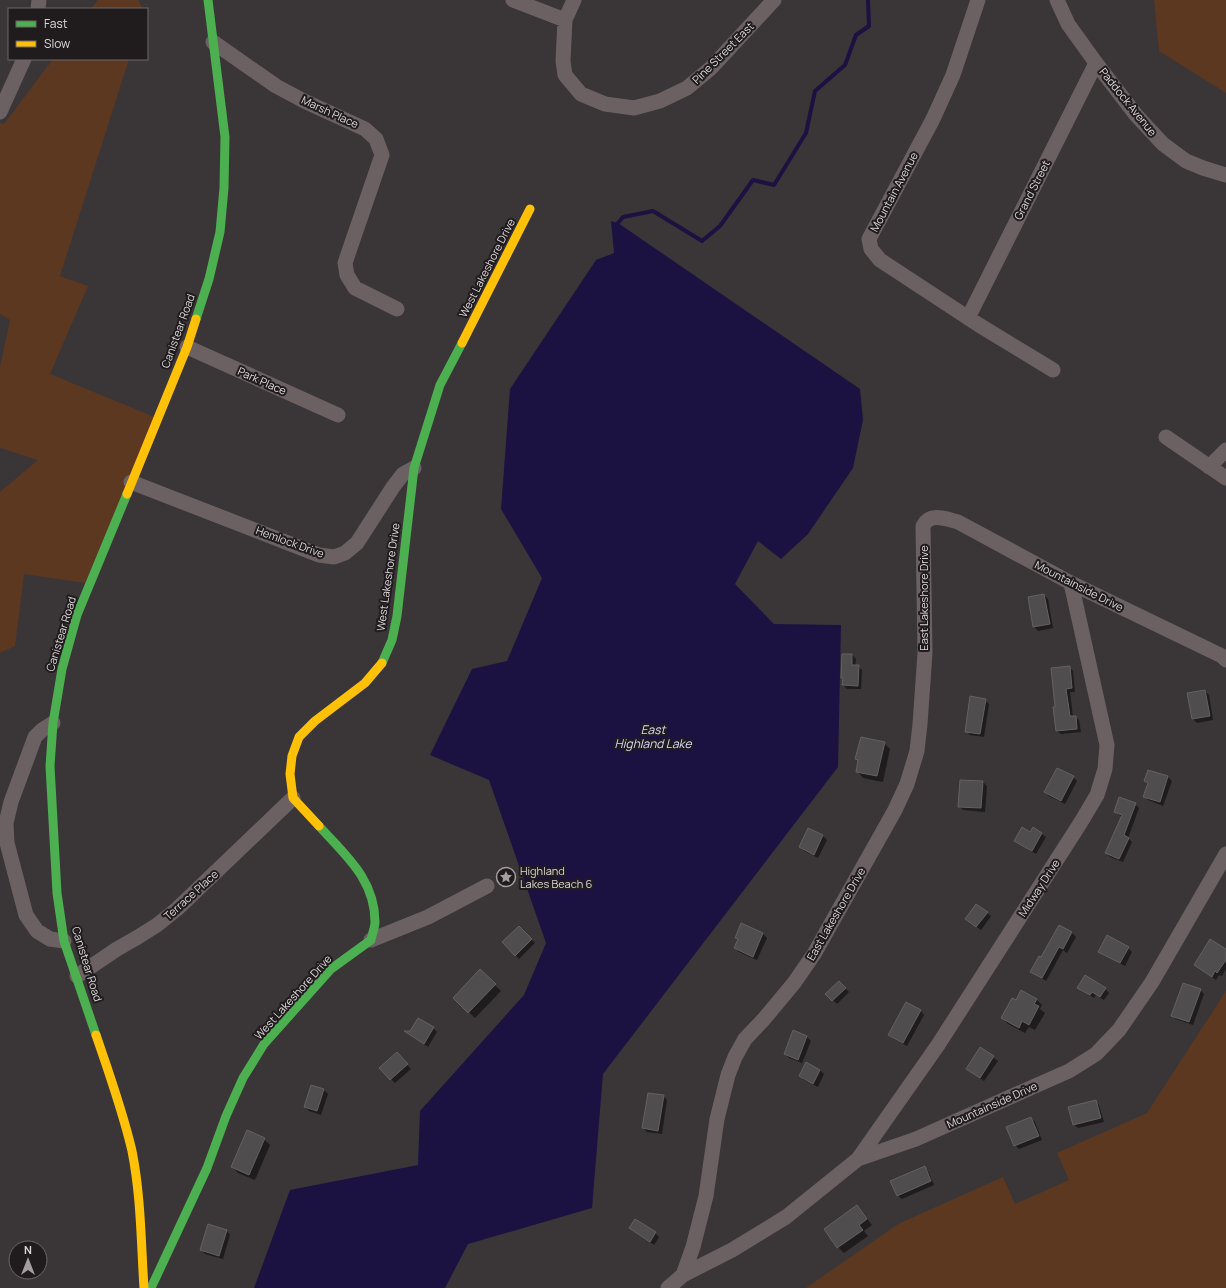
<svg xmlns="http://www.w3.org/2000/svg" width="1226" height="1288" font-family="Manrope,sans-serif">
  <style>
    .green { fill: #5d3821 }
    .water { fill: #1c1242 }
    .shadow { fill: #0007 }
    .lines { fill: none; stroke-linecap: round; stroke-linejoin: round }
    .stream { stroke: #1c1242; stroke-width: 4 }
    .building { fill: #504d4f; stroke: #646163 }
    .street { stroke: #6b6162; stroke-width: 15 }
    .fast { stroke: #4caf50; stroke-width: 9 }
    .slow { stroke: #ffc107; stroke-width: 9 }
    .labels { text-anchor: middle; stroke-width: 4; stroke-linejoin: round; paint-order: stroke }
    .street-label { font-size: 11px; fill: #ddd7da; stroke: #201c1e }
    .poi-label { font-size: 11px; fill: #ddd7da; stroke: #201c1e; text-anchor: start }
    .water-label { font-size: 12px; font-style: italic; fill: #d8d8fc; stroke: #201c1e }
  </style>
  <rect width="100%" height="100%" fill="#3a3537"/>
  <path class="green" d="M98 0H138L143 9H91Z
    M1154 0H1226V93L1159 51Z
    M53 59H129L60 276 88 286 50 374 157 418 85 583 24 574 15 646 0 653V492L38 460 0 448V367L10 320 0 314V123L4 124Z
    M1226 991V1288H806L898 1224 1003 1177 1015 1204 1069 1180 1057 1153 1147 1113Z"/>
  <path class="water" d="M611 221 618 223 860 389 863 420 853 468 808 534 781 559 758 541 735 584 774 624 841 625 838 767 603 1074 592 1208 468 1244 445 1288H254L290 1190 418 1165 420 1111 524 995 546 943 489 780 430 755 472 669 507 661 542 578 501 509 510 389 596 260 614 253Z"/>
  <path class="shadow" d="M1044 595 1048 599 1053 628 1038 631 1034 627Z
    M843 655H852L856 659 855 666H858L862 670 861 689H847L843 685 844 680 842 678Z
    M1069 667 1073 671 1075 692H1070L1073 717H1075L1079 720 1081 732 1061 734 1057 731V708Z
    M1205 691 1209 695 1213 720 1197 723 1193 719 1189 694Z
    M985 700 989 704 984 737 970 735 966 731Z
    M884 743 890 749 883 782 863 778 857 771 859 761 857 759Z
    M1148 771 1168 777 1172 781 1163 806 1148 800 1144 796 1148 785 1145 781Z
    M1073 777 1077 781 1065 804 1049 796 1045 792Z
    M983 782 987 786 985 812 963 810 959 806Z
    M1135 804 1139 808 1128 838 1132 842 1123 862 1110 857 1106 853 1122 817 1115 812Z
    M1034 828 1046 837 1036 854 1020 844 1016 841 1031 833Z
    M809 829 823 836 827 840 818 858 804 851 800 847Z
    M987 913 991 916 981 930 966 919Z
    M742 925 763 934 767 938 757 960 739 952 735 948 738 940 736 937Z
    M1059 926 1072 933 1076 937 1067 953 1063 950 1046 981 1032 971 1042 959Z
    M519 927 535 943 519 959 503 942Z
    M1128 948 1132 952 1125 966 1104 955 1100 951Z
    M1226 951V969L1222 976 1219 975 1216 980 1195 965Z
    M480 971 501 991 475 1018 454 998Z
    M839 982 849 992 837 1004 827 994Z
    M1079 987 1105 989 1109 993 1104 1000 1096 995 1094 998Z
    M1200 990 1204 994 1193 1025 1176 1019 1172 1015Z
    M1036 999 1042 1005 1040 1009 1045 1013 1035 1030 1029 1027 1025 1033 1008 1024 1002 1018 1017 1001Z
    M906 1003 921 1011 924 1015 907 1046 893 1038 889 1034Z
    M433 1028 437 1032 428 1047 406 1032Z
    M794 1032 807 1037 811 1041 802 1063 789 1058 785 1054Z
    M980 1048 998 1061 984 1081 967 1069Z
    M397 1054 411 1069 395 1083 380 1068Z
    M820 1070 824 1074 818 1087 804 1080 800 1076Z
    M312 1086 324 1090 328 1094 321 1115 309 1111 305 1107Z
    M663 1096 667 1100 662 1134 647 1132 643 1128Z
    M1095 1101 1099 1105 1104 1122 1078 1128 1074 1125Z
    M1031 1118 1035 1122 1042 1140 1019 1149 1015 1145Z
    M264 1139 270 1145 255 1180 238 1173 232 1167Z
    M924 1167 928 1171 934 1185 902 1199 898 1196Z
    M857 1206 872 1225 864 1231 868 1236 844 1253 838 1247Z
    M630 1228 655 1233 659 1237 654 1245Z
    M227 1231 230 1235 223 1259 205 1254 201 1250Z"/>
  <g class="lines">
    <path class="stream" d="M618 223 623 217 653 211 702 241 720 226 753 180 774 185 806 133 815 91 845 65 856 35 869 26 868 0"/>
  </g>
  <path class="building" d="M1044 594 1050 624 1033 627 1028 597Z
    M842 654H852V665H859L858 686 842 685 843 678H841Z
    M1070 666 1072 688 1066 689 1070 716H1076L1077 729 1056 731 1053 707H1055L1051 668Z
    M1205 690 1210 716 1192 719 1187 693Z
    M970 696 986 699 980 734 965 732Z
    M861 737 885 742 877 776 856 772 858 760 855 759Z
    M1057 768 1074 776 1061 801 1044 792Z
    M1148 770 1168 776 1160 802 1143 797 1148 783 1144 781Z
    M960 780 983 781 981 808 958 807Z
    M1119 797 1136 803 1124 835 1129 838 1119 859 1105 853 1122 815 1114 812Z
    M1022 827 1030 832 1033 827 1042 833 1032 851 1014 841Z
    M808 828 823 835 814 855 799 847Z
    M976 904 988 912 976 927 965 919Z
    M741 923 763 933 753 957 734 948 738 939 735 938Z
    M1059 925 1072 932 1063 949 1059 947 1042 978 1030 972 1039 956 1041 957Z
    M519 926 532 939 515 956 502 942Z
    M1107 935 1129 947 1120 963 1098 952Z
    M1210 939 1226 949V960L1217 973 1215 971 1212 977 1194 965Z
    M480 969 496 984 468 1013 453 998Z
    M1085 975 1106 988 1100 997 1092 992 1090 995 1077 988Z
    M839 981 846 988 832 1001 825 994Z
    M1183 983 1201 989 1189 1022 1171 1016Z
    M1021 990 1037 999 1034 1004 1039 1006 1029 1025 1022 1021 1019 1028 1001 1018 1012 998 1016 1000Z
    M906 1002 921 1010 903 1043 888 1035Z
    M418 1018 434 1027 424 1044 404 1031H410Z
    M793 1030 807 1036 798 1060 784 1054Z
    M980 1047 994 1056 980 1078 966 1069Z
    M397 1052 408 1064 390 1080 379 1068Z
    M806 1062 820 1070 813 1084 799 1076Z
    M311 1085 324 1089 317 1111 304 1107Z
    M648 1093 664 1095 658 1131 642 1128Z
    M1096 1100 1101 1118 1073 1125 1068 1107Z
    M1031 1117 1039 1136 1014 1146 1006 1127Z
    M247 1130 265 1138 249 1175 231 1167Z
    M925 1166 931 1181 897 1196 890 1181Z
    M857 1205 867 1219 859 1225 863 1230 837 1248 824 1229Z
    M635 1219 656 1232 650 1242 629 1228Z
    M208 1224 227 1230 219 1256 200 1250Z"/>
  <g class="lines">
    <path class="street" d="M513 0 565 20
      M574 0 565 20 563 61 565 75 581 94 605 104 634 108 660 101 687 88 711 68 774 0
      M978 0 953 75 933 119 869 239 871 249 880 260 979 325 1053 370
      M1057 0 1068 24 1096 63 1136 115 1163 144 1186 161 1203 168 1226 175
      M38 9 39 0
      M213 42 276 86 304 101 365 129 376 139 382 155 345 263 347 275 355 288 397 309
      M0 112 24 59
      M968 318 1096 63
      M187 347 338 415
      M1166 437 1226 478
      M1209 467 1226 450
      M131 482 319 555 334 557 345 553 357 543 393 487 403 474 414 468
      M53 723 42 730 35 737 11 802 6 823 7 843 26 915 37 931 50 939 64 941
      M371 940 428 917 487 886
      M77 976 117 949 138 937 157 925 177 909 293 798
      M858 1159 938 1045 1081 822 1097 795 1105 769 1107 745 1071 583
      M683 1275 732 1250 786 1217 858 1159 916 1139 1035 1086 1069 1071 1096 1054 1119 1030 1152 982 1226 854
      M668 1288 683 1275 693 1247 706 1196 717 1119 728 1075 735 1057 745 1039 764 1019 794 983 814 954 895 810 907 784 917 751 920 724 925 653 923 526C930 512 946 519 958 522L1071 583 1222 656 1226 660"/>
    <path class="fast" d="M196 319 209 279 220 232 224 188 225 137 208 0
      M382 663 392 640 397 616 414 468 440 385 462 343
      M96 1035 64 941 57 893 50 766 53 723 62 669 77 615 127 494
      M151 1288 207 1168 226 1116 243 1078 264 1044 331 969 371 940C372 934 375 928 375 922 375 879 345 855 319 826"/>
    <path class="slow" d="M462 343 530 209
      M127 494 187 347 196 319
      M319 826 293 798 290 774 292 756 299 737 315 721 365 683 382 663
      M96 1035C109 1073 123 1112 132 1151 141 1196 141 1243 144 1288"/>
  </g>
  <defs>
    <symbol id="sight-ring" viewBox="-11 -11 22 22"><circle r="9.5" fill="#201c1e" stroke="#a49ea1" stroke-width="1.5"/><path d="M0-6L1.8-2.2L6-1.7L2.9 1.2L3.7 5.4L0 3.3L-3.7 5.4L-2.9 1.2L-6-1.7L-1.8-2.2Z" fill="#a49ea1"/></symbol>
  </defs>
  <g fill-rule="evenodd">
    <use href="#sight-ring" x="495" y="866" width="22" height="22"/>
  </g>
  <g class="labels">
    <g class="street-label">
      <text transform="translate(723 53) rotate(-45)" y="4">Pine Street East</text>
      <text transform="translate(1128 102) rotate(51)" y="4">Paddock Avenue</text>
      <text transform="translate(330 112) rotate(25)" y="4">Marsh Place</text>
      <text transform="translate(1032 190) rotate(-63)" y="4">Grand Street</text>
      <text transform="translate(894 192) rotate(-62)" y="4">Mountain Avenue</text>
      <text transform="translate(487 268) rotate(-63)" y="4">West Lakeshore Drive</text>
      <text transform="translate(178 331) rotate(-70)" y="4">Canistear Road</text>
      <text transform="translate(262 381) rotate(24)" y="4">Park Place</text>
      <text transform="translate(290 542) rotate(20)" y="4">Hemlock Drive</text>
      <text transform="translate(388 577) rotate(-82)" y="4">West Lakeshore Drive</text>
      <text transform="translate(1079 586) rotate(27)" y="4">Mountainside Drive</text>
      <text transform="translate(924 598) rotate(-90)" y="4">East Lakeshore Drive</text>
      <text transform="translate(61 634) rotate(-73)" y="4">Canistear Road</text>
      <text transform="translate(1039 888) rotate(-57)" y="4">Midway Drive</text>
      <text transform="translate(191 895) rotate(-42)" y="4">Terrace Place</text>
      <text transform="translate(836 914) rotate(-60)" y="4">East Lakeshore Drive</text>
      <text transform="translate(87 964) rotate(73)" y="4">Canistear Road</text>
      <text transform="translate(293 997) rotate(-48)" y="4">West Lakeshore Drive</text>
      <text transform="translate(992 1105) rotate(-24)" y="4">Mountainside Drive</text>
    </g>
    <g class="poi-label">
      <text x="520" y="875">Highland<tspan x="520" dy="13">Lakes Beach 6</tspan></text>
    </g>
    <g class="water-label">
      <text x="653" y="734">East<tspan x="653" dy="14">Highland Lake</tspan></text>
    </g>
  </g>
  <rect x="8" y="8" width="140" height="52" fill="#201c1e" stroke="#6c6769"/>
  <rect x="16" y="21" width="20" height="6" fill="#4caf50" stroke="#6c6769"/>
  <text x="44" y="28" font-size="12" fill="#ddd7da">Fast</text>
  <rect x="16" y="41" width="20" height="6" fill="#ffc107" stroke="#6c6769"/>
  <text x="44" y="48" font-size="12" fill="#ddd7da">Slow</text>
  <g transform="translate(28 1260)"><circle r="19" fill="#201c1e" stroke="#6c6769"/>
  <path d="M0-3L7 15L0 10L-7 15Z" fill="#a49ea1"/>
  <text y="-6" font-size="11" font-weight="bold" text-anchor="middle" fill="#ddd7da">N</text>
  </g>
</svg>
